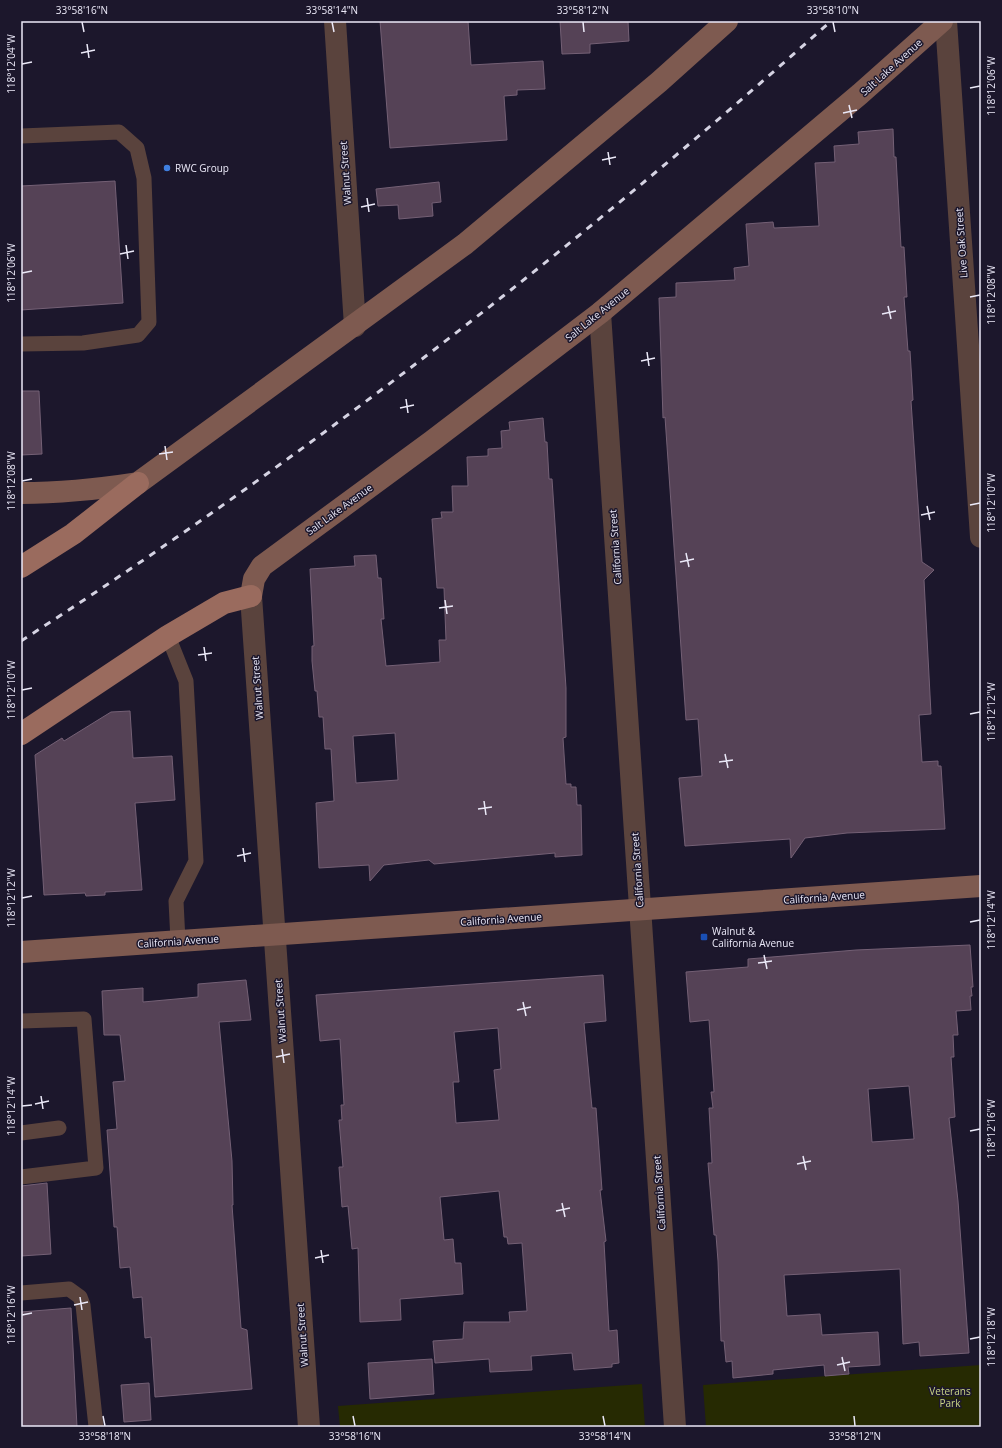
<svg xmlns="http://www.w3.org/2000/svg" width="1002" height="1448" font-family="'Open Sans',sans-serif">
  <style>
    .green { fill: #262a02 }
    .building { fill: #554256; stroke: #746075; fill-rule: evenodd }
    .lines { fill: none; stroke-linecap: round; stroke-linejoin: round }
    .lane { stroke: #5a433d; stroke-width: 15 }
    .street { stroke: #5a433d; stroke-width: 22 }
    .secondary { stroke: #7e5a50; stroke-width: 22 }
    .primary { stroke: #9a6b5e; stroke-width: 22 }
    .rail { stroke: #d5d3e3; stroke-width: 3; stroke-dasharray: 7 7; stroke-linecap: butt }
    .ticks { fill: none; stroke: #ebe9f8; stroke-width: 1.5 }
    .shop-dot { fill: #3f7fe0; stroke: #1c172c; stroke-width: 1.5 }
    .transit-dot { fill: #1a4fb4; stroke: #1c172c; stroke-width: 1.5 }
    .labels { text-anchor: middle; stroke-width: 3; stroke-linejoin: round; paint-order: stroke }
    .street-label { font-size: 10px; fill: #ebe9f8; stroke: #1c172c }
    .poi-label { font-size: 10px; fill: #ebe9f8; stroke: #1c172c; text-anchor: start }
    .park-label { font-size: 10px; fill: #cad584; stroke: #1c172c }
    .neatline { fill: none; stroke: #ebe9f8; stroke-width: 1.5 }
    .ticks-label { font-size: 10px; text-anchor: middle; fill: #ebe9f8 }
  </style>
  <rect width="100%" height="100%" fill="#1c172c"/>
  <path class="green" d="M981 1365V1427H706L703 1385Z
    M642 1384 645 1427H340L338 1406Z"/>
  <path class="building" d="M380 21H468L471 65 543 61 545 89 517 90V95L504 96 507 140 390 148Z
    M560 21H628L629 41 590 44V53L562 54Z
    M893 129 894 157H896L901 247H904L907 297H904L908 351H910L913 400 911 401 922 562 934 570 924 580 931 714 919 715 922 762 938 761V766H941L945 829 847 833 805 838 791 858 790 839 685 846 679 778 702 776 698 719 686 720 665 417 663 418 659 298 676 297V283L735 280 734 268 749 266 746 224 773 222 774 228 819 226 815 163 835 162 834 146 859 144 858 132Z
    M115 181 123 303 21 310V186Z
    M439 182 441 202 432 203 433 216 399 219 398 205 378 206 376 189Z
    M21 391H39L42 454 21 455Z
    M543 418 545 442H547L549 479H552L566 688V737L563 738 566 784H571V787H576L577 805H581L582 855 555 857V853L434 864 429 860 384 865 370 881 369 865 319 868 316 803 334 801 331 749H325L323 717H319L317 691H315L312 661V646H314L310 569 355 566 354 556 376 555 378 578H381L384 619H381L386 666 440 662 439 640H446L444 588H437L432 519 442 518 441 512H453L452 486H468L467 457 488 456V449L502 448 501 431 510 430 509 422ZM395 733 398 780 356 783 353 736Z
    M130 711 133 758 172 756 175 800 135 803 142 890 105 892V895L86 896 85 893 44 895 35 755 62 738 64 741 111 712Z
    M970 945 973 987H971L972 996H970L971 1010 956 1011 958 1035H953L954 1057H951L955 1117 949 1118 958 1201 969 1353 920 1356 919 1342 903 1344 900 1269 784 1275 787 1316 820 1314 822 1335 878 1332 880 1365 848 1367 849 1374 825 1376 824 1365 773 1370V1374L733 1378 732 1361 726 1362 724 1341H721L718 1261 716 1235H714L708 1163H712L709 1108H713L711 1092H714L709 1020 690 1022 686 972 748 967V959L856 950ZM909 1086 914 1139 872 1142 868 1089Z
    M603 975 606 1021 584 1023 592 1108H596L602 1190H600L606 1241 604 1242 609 1331 617 1330 619 1363 612 1364V1367L574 1370 572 1353 531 1356 532 1370 490 1372 489 1359 435 1363 433 1341 463 1339 464 1322H510L509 1312 527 1311 522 1243 508 1244 507 1237H504L499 1191 440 1197 444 1240 453 1239 455 1263H461L463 1294 400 1299 401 1320 360 1322 358 1248 352 1249 348 1206 342 1207 339 1167H343L339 1120H342L341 1105H344L340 1039 320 1041 316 995ZM498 1028 501 1069 494 1070 499 1120 456 1123 453 1082H459L454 1032Z
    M246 980 251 1020 219 1022 232 1161 233 1205H232L241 1328 247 1330 252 1389 155 1397 151 1337 145 1338 142 1297 133 1298 130 1267 120 1268 117 1227H114L107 1130 117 1129 113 1082 125 1081 120 1035H104L102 991 143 988V1002L198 997V984Z
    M47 1183 51 1254 21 1256V1186Z
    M71 1308 77 1427H21V1312Z
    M432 1359 434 1394 370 1399 368 1363Z
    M149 1383 151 1420 124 1422 121 1385Z"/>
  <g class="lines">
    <path class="lane" d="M21 136 119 132 137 148 144 178 149 322 138 335 83 343 21 344
      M168 636 186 681 196 861 176 901 178 941
      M21 1021 84 1019 96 1168 21 1177
      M21 1133 59 1128
      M21 1293 69 1289 80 1297 83 1305 96 1427"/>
    <path class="street" d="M335 21 355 326
      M946 21 981 537
      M600 313 675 1427
      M251 596 309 1427"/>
    <path class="secondary" d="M21 493C61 493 99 489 138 483L465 244 659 82 727 21
      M251 596 254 579 262 566 432 441 600 313 860 94 942 21
      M21 952 981 886"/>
    <path class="primary" d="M21 567 73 534 138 483
      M21 734 168 636 224 603 251 596"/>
    <path class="rail" d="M21 641C307 457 577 247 831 21"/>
  </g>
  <path class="ticks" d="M82 22 84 32M332 22 334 32M583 22 584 32M833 22 835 32M87 44 89 58M81 53 95 50M22 64 32 62M970 88 980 86M849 105 852 118M843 113 857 110M608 152 610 165M602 160 616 157M367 198 369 212M361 207 375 204M126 245 128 259M120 254 134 251M22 273 32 271M970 297 980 295M888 306 891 319M882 314 896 311M647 352 649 366M641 361 655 358M406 399 408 413M400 408 414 405M165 446 167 460M159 454 173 452M22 481 32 479M970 505 980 503M927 506 930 520M921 515 935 512M686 553 689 567M680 562 694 559M445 600 447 614M439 608 453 606M204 647 206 661M198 655 212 653M22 690 32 688M970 714 980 712M725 754 728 768M719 762 733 760M484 801 486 815M478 809 492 807M243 848 245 862M237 856 251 853M22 898 32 896M970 922 980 920M764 955 767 969M758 963 772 961M523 1002 526 1016M517 1010 531 1007M282 1049 284 1063M276 1057 290 1054M41 1096 43 1109M35 1104 49 1101M22 1106 32 1105M970 1131 980 1129M803 1156 806 1170M797 1164 811 1161M562 1203 565 1217M556 1211 570 1208M321 1250 323 1263M315 1258 329 1255M80 1297 82 1310M74 1305 88 1302M22 1315 32 1313M970 1339 980 1337M842 1357 845 1371M837 1365 850 1362M103 1416 105 1426M353 1416 355 1426M603 1416 605 1426M854 1416 855 1426"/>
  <circle class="shop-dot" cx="167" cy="168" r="4"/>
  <rect class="transit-dot" x="700" y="933" width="8" height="8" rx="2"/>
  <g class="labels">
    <g class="street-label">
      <text transform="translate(891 67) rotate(-42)" y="4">Salt Lake Avenue</text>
      <text transform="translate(345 173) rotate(-94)" y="4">Walnut Street</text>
      <text transform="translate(961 243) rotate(-94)" y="4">Live Oak Street</text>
      <text transform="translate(597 314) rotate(-39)" y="4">Salt Lake Avenue</text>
      <text transform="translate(339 509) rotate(-36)" y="4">Salt Lake Avenue</text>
      <text transform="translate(615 547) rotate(-94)" y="4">California Street</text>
      <text transform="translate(257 688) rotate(-94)" y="4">Walnut Street</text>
      <text transform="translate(637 870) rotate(-94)" y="4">California Street</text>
      <text transform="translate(824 897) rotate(-4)" y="4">California Avenue</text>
      <text transform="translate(501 919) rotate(-4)" y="4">California Avenue</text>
      <text transform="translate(178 941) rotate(-4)" y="4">California Avenue</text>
      <text transform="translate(280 1011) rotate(-94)" y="4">Walnut Street</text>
      <text transform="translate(659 1193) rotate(-94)" y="4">California Street</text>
      <text transform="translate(302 1335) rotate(-94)" y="4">Walnut Street</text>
    </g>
    <g class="poi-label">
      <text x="175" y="172">RWC Group</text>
      <text x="712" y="935">Walnut &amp;<tspan x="712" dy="12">California Avenue</tspan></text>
    </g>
    <g class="park-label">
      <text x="950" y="1395">Veterans<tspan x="950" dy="12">Park</tspan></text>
    </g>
  </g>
  <rect width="1002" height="1448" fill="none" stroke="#1c172c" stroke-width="44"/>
  <rect x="22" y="22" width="958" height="1404" class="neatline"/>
  <g class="ticks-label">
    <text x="82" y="14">33°58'16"N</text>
    <text x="332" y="14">33°58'14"N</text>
    <text x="583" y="14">33°58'12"N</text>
    <text x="833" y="14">33°58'10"N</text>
    <text transform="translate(11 64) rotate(-90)" y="4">118°12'04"W</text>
    <text transform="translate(991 86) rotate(-90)" y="4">118°12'06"W</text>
    <text transform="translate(11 273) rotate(-90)" y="4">118°12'06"W</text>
    <text transform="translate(991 295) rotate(-90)" y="4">118°12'08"W</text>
    <text transform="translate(11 481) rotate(-90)" y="4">118°12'08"W</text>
    <text transform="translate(991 503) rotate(-90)" y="4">118°12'10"W</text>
    <text transform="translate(11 690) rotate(-90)" y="4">118°12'10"W</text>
    <text transform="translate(991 712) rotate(-90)" y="4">118°12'12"W</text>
    <text transform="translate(11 898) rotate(-90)" y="4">118°12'12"W</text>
    <text transform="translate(991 920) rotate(-90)" y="4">118°12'14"W</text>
    <text transform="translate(11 1106) rotate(-90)" y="4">118°12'14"W</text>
    <text transform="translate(991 1129) rotate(-90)" y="4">118°12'16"W</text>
    <text transform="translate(11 1315) rotate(-90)" y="4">118°12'16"W</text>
    <text transform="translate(991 1337) rotate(-90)" y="4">118°12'18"W</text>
    <text x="105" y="1440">33°58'18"N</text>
    <text x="355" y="1440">33°58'16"N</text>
    <text x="605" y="1440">33°58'14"N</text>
    <text x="855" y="1440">33°58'12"N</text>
  </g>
</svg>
